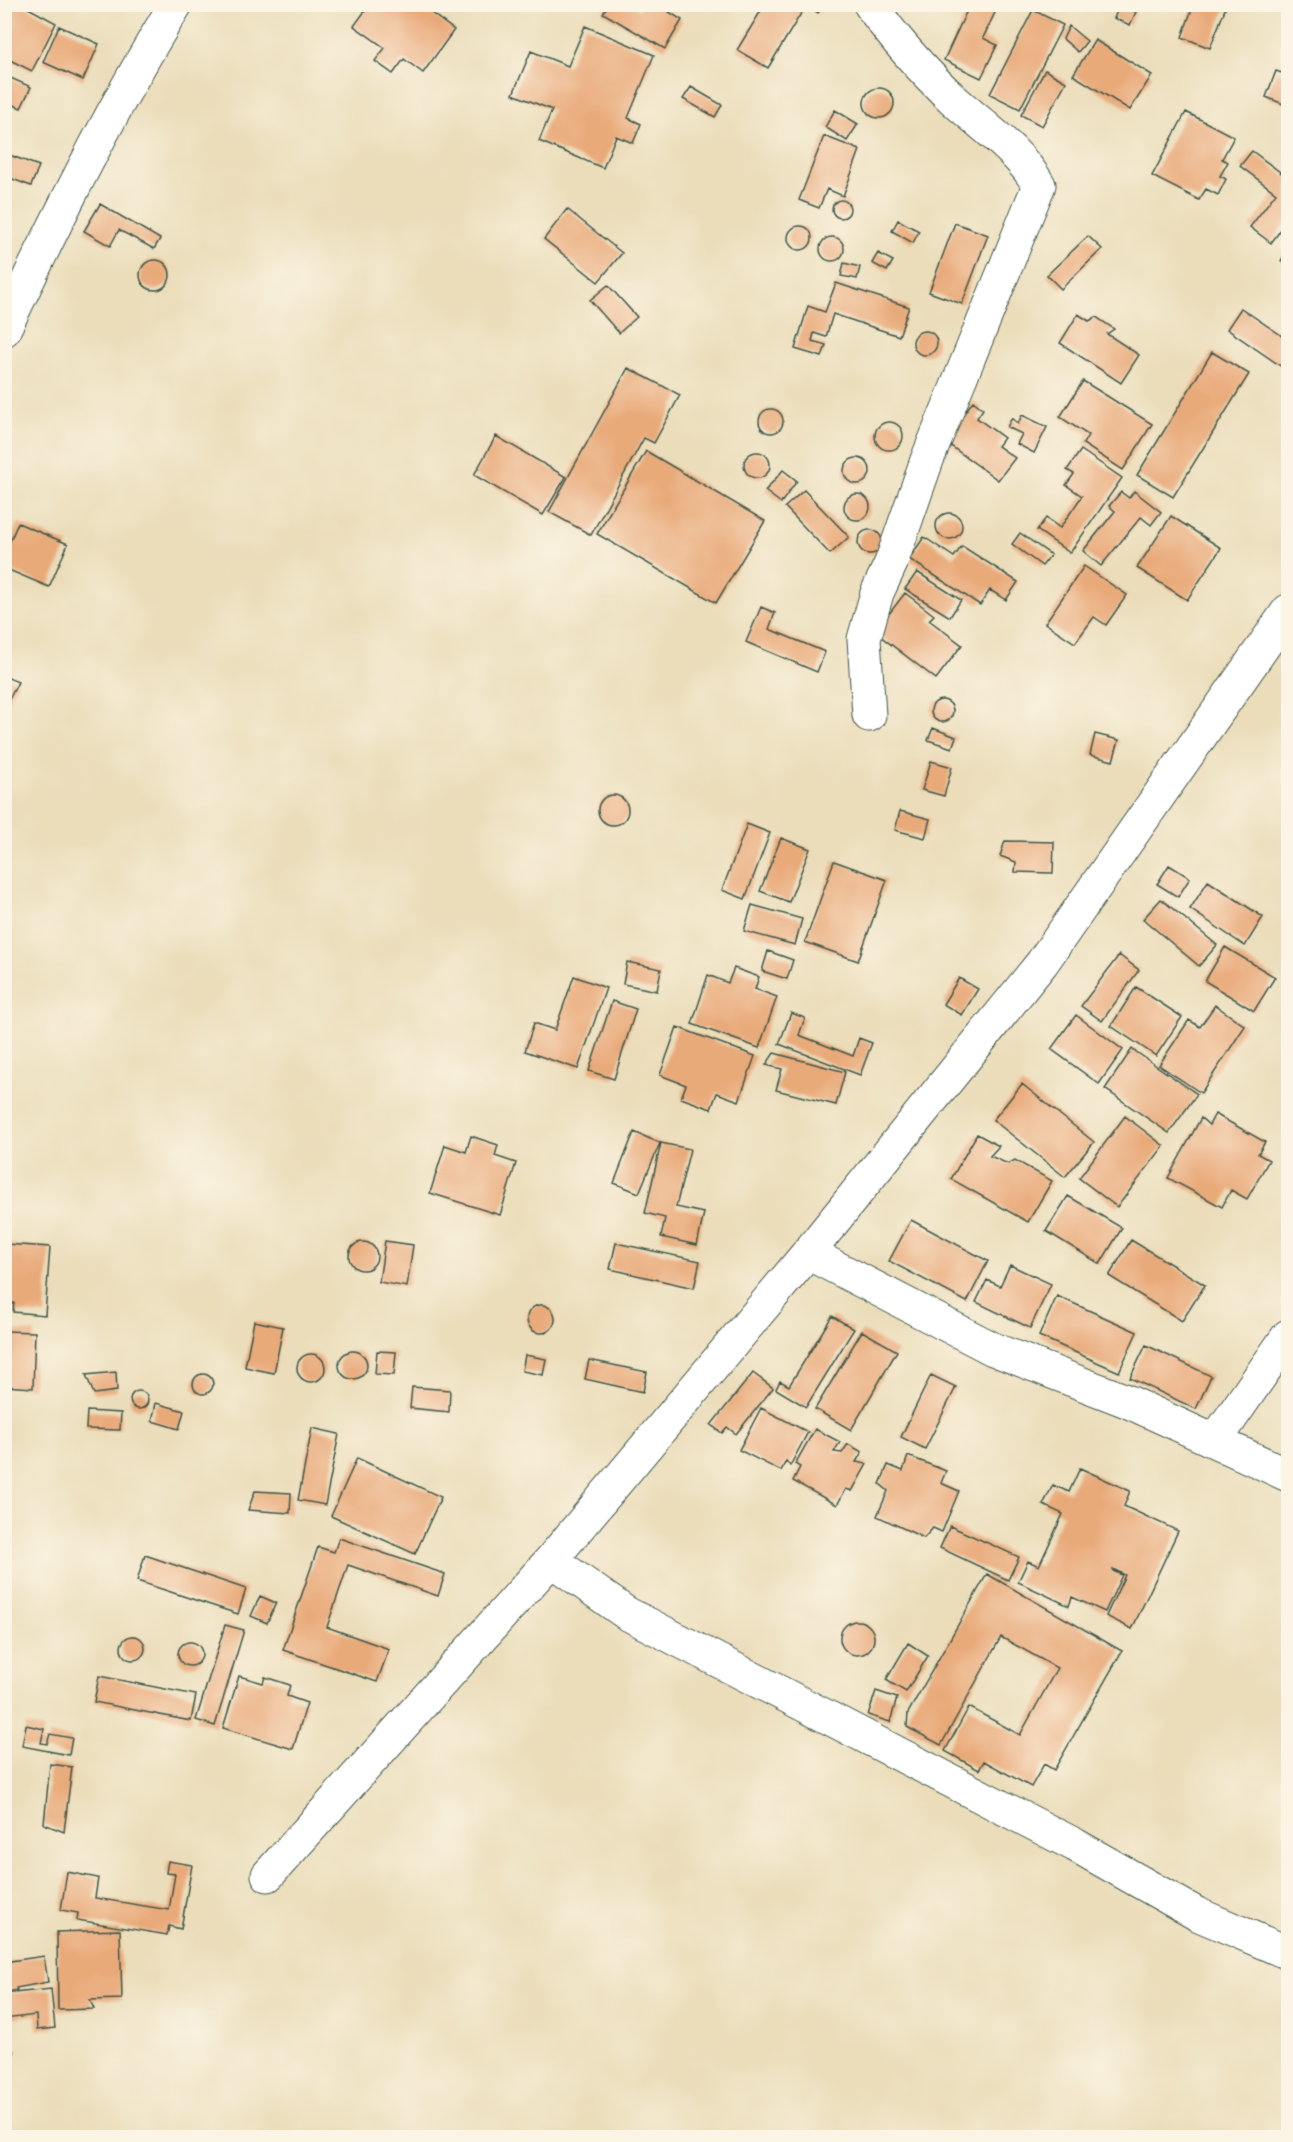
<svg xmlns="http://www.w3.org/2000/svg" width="1293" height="2142" font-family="Itim,sans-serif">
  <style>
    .building { fill: #e9aa7a }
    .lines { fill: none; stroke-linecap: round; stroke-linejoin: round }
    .minor-casing { stroke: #3e5548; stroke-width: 35 }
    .minor { stroke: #fff; stroke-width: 33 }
  </style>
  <rect width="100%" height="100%" fill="#fcf5e5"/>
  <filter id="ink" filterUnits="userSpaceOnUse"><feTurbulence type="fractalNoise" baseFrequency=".0167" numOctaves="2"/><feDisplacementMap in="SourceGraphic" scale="12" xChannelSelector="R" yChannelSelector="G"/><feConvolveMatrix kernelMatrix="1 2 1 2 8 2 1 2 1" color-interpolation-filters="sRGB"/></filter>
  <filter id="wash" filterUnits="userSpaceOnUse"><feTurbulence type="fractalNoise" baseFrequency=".008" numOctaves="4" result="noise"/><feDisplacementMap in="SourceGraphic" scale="24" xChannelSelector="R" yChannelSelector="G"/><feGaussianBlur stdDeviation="1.35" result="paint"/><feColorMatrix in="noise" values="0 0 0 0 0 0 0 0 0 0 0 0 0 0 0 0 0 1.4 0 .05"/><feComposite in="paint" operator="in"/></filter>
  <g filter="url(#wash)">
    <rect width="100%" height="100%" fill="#ebddba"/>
    <g id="blocks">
      <path class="building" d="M4 4H21L56 23 32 71 4 57Z
        M370 4H419L454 30 423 73 404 59 393 74 375 61 385 48 354 26Z
        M641 4H673L669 12 682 20 665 49 603 13 608 5H630L640 10Z
        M765 4H823L818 13 806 5 768 68 737 50Z
        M970 4H999L983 38 997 45 981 78 944 60Z
        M1181 4H1227L1210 48 1182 37 1192 9Z
        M1120 5 1136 12 1130 25 1114 18Z
        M1033 10 1063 25 1020 109 990 94Z
        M59 26 99 44 83 80 43 62Z
        M585 26 654 55 628 118 641 124 633 143 616 136 603 168 539 141 552 110 513 94 531 51 568 66Z
        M1069 26 1087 41 1078 52 1063 39Z
        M1095 40 1152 75 1130 110 1073 75Z
        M1045 70 1066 82 1042 126 1021 115Z
        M1276 71 1288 75V106L1266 97Z
        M4 75 31 87 21 108 4 101Z
        M691 87 722 105 715 117 683 99Z
        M864 103a15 15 0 1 1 30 0a15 15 0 1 1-30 0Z
        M835 110 858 124 847 141 825 127Z
        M1186 112 1234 137 1222 159 1228 162 1220 176 1226 179 1218 195 1206 189 1199 200 1152 176Z
        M824 136 860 150 843 196 827 189 819 208 799 200Z
        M1252 151 1288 178V220L1271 243 1250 227 1276 193 1240 166Z
        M4 153 39 166 31 186 4 176Z
        M832 209a9 9 0 1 1 18 0a9 9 0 1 1-18 0Z
        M100 204 160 239 154 249 119 230 110 246 84 231Z
        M567 209 622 253 598 282 544 239Z
        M898 220 919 231 913 243 892 231Z
        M955 223 988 235 962 304 929 292Z
        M788 238a12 12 0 1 1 24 0a12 12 0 1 1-24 0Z
        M1088 236 1102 249 1061 289 1047 275Z
        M820 249a12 12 0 1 1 24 0a12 12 0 1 1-24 0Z
        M1288 248V265L1281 261Z
        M878 253 893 261 887 271 872 263Z
        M140 275a15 15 0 1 1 30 0a15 15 0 1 1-30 0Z
        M844 263 860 267 857 279 841 276Z
        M836 283 909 307 899 336 833 314 826 337 814 333 812 341 826 345 822 357 795 349 808 306 825 312Z
        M608 285 637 317 619 333 590 300Z
        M1241 308 1288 340V357L1282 367 1227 329Z
        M1078 314 1089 321 1096 317 1114 329 1107 334 1139 355 1121 383 1060 343Z
        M913 343a12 12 0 1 1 24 0a12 12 0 1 1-24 0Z
        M1212 352 1249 374 1173 497 1137 475Z
        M628 368 680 395 654 443 644 438 591 535 549 512Z
        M1083 381 1152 424 1123 470 1083 444 1088 435 1060 417Z
        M973 401 983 409 977 418 1004 438 998 446 1015 458 998 480 944 441Z
        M759 421a12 12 0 1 1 24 0a12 12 0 1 1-24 0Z
        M1022 415 1047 427 1034 453 1017 444 1022 434 1007 427 1012 418 1018 424Z
        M875 436a14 14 0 1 1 28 0a14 14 0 1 1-28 0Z
        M496 436 566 477 543 515 474 475Z
        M1081 450 1122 478 1070 553 1037 530 1046 518 1060 528 1082 496 1066 485 1074 474 1067 470Z
        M646 451 765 521 716 603 597 534Z
        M744 465a13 13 0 1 1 26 0a13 13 0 1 1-26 0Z
        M844 471a13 13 0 1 1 26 0a13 13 0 1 1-26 0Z
        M783 470 797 481 781 503 765 491Z
        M804 490 849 537 830 554 785 507Z
        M1134 491 1161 512 1151 525 1141 517 1101 566 1083 551 1115 511 1109 506 1121 492 1129 498Z
        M844 507a13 13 0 1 1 26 0a13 13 0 1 1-26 0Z
        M936 526a13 13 0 1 1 26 0a13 13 0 1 1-26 0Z
        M1171 516 1221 548 1187 600 1137 568Z
        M18 523 68 544 49 587 4 568V555Z
        M858 542a12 12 0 1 1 24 0a12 12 0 1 1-24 0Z
        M1020 533 1051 555 1042 566 1012 544Z
        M924 537 954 557 962 546 1018 582 1006 600 990 590 980 605 909 559Z
        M1084 566 1127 595 1106 625 1094 617 1075 643 1045 623Z
        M917 572 961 600 950 617 905 589Z
        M905 593 934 615 929 620 962 645 936 679 875 632Z
        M761 607 775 613 769 629 825 652 817 672 746 642Z
        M4 676 18 682 4 709Z
        M931 711a11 11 0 1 1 22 0a11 11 0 1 1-22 0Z
        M933 728 956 737 952 748 928 740Z
        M1095 734 1119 740 1113 761 1090 755Z
        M931 761 952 767 944 796 922 790Z
        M598 810a15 15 0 1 1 30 0a15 15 0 1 1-30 0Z
        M900 811 930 819 925 838 895 830Z
        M747 824 770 833 745 899 722 890Z
        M781 838 810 849 789 902 760 891Z
        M1005 841 1054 842 1053 873 1015 872 1016 862 1000 856Z
        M834 861 887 880 858 961 805 942Z
        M1169 865 1190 878 1178 897 1157 884Z
        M1208 881 1263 917 1245 946 1190 909Z
        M1161 899 1217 945 1199 966 1143 919Z
        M752 905 802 919 795 945 744 931Z
        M1225 947 1275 977 1254 1011 1205 981Z
        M768 951 793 960 787 979 762 971Z
        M1119 955 1139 970 1102 1021 1081 1006Z
        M627 962 661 969 657 991 623 984Z
        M734 968 759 977 755 989 777 997 759 1048 692 1024 708 975 728 983Z
        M574 976 606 988 578 1069 525 1051 534 1023 555 1030Z
        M959 978 978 989 962 1015 943 1004Z
        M1136 987 1182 1017 1156 1056 1111 1026Z
        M612 1001 636 1009 614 1079 589 1071Z
        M1215 1005 1245 1026 1201 1093 1159 1065 1189 1020 1200 1027Z
        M791 1013 805 1018 799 1035 853 1056 859 1038 872 1043 860 1075 779 1044Z
        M1076 1015 1123 1050 1099 1084 1051 1049Z
        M677 1027 755 1056 739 1101 717 1093 711 1109 681 1098 686 1085 660 1075Z
        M1132 1049 1197 1094 1169 1133 1105 1089Z
        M774 1053 845 1072 836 1105 776 1090 782 1069 766 1065Z
        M1022 1084 1094 1142 1065 1177 993 1120Z
        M1215 1114 1265 1142 1258 1154 1269 1160 1247 1199 1231 1190 1222 1207 1168 1178 1201 1118 1209 1125Z
        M1125 1116 1164 1146 1117 1207 1079 1178Z
        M634 1132 660 1143 639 1193 614 1183Z
        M977 1134 999 1146 990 1156 1008 1164 1015 1160 1052 1181 1028 1222 951 1179Z
        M471 1136 498 1145 495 1156 516 1163 500 1215 430 1193 445 1145 466 1152Z
        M661 1143 690 1149 676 1207 704 1213 697 1245 661 1237 665 1218 645 1213Z
        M1068 1196 1122 1228 1100 1264 1046 1231Z
        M911 1220 988 1261 967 1302 889 1261Z
        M1131 1240 1205 1285 1182 1321 1109 1276Z
        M385 1241 413 1245 407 1287 379 1282Z
        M349 1256a14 14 0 1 1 28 0a14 14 0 1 1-28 0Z
        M616 1243 700 1261 694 1288 610 1269Z
        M4 1244 50 1247 45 1315 13 1312 14 1303 4 1302Z
        M1010 1265 1051 1284 1030 1328 976 1302 987 1280 1000 1286Z
        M1057 1296 1137 1332 1119 1372 1039 1336Z
        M527 1319a14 14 0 1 1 28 0a14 14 0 1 1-28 0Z
        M832 1316 854 1329 806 1407 776 1389 780 1381 789 1386Z
        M254 1321 283 1327 274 1373 245 1367Z
        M4 1331 35 1332 33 1388 4 1386Z
        M862 1331 897 1351 851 1430 815 1409Z
        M1146 1345 1211 1376 1196 1409 1130 1378Z
        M377 1351 396 1352 394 1375 375 1374Z
        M339 1365a14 14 0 1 1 28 0a14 14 0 1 1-28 0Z
        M297 1368a14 14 0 1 1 28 0a14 14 0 1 1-28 0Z
        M525 1355 546 1359 543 1375 522 1371Z
        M589 1360 647 1372 643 1392 585 1379Z
        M116 1372 117 1391 94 1394 86 1375Z
        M753 1373 773 1388 736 1434 727 1427 722 1433 711 1425Z
        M193 1384a10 10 0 1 1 20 0a10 10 0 1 1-20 0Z
        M931 1375 956 1387 925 1449 901 1437Z
        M412 1387 450 1390 449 1412 410 1408Z
        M130 1400a9 9 0 1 1 18 0a9 9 0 1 1-18 0Z
        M156 1403 184 1411 179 1429 152 1421Z
        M761 1408 808 1432 790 1466 786 1461 781 1471 739 1450Z
        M87 1411 121 1413 120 1430 86 1429Z
        M312 1428 339 1434 325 1505 298 1500Z
        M815 1429 840 1442 834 1452 842 1453 848 1444 862 1452 856 1462 867 1464 852 1491 846 1489 837 1505 793 1481 800 1467 795 1464Z
        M908 1456 946 1471 941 1483 959 1491 942 1532 933 1528 924 1538 877 1516 888 1491 880 1484 888 1465 903 1471Z
        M357 1458 441 1497 415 1554 331 1516Z
        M1080 1468 1130 1491 1124 1506 1178 1531 1132 1629 1106 1616 1125 1575 1113 1569V1571L1122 1575 1105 1612 1072 1597 1069 1606 1018 1582 1028 1561 1039 1566 1063 1514 1043 1505 1053 1485 1069 1492Z
        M255 1491 291 1493 290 1513 248 1510Z
        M950 1526 1019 1557 1008 1580 940 1548Z
        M339 1538 445 1574 438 1596 348 1565 327 1627 389 1649 377 1682 283 1650 318 1547 334 1552Z
        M145 1555 246 1589 238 1614 137 1581Z
        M987 1574 1122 1651 1054 1770 1044 1764 1031 1787 984 1761 979 1770 945 1751 969 1707 1020 1735 1057 1668 1001 1637 941 1745 907 1727 908 1713Z
        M260 1596 276 1603 267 1623 251 1616Z
        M840 1638a17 17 0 1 1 34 0a17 17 0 1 1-34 0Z
        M225 1625 244 1630 215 1726 196 1720Z
        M121 1648a12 12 0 1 1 24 0a12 12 0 1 1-24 0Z
        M178 1654a12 12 0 1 1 24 0a12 12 0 1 1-24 0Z
        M908 1643 928 1656 906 1692 886 1680Z
        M99 1676 196 1695 191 1721 94 1702Z
        M239 1676 263 1683 265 1677 290 1685 287 1696 307 1703 293 1749 223 1728Z
        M876 1691 897 1698 890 1722 868 1715Z
        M26 1725 44 1729 41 1743 47 1744 50 1734 72 1738 69 1755 22 1746Z
        M50 1764 72 1767 64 1832 44 1824Z
        M168 1861 192 1865 181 1929 169 1926 167 1935 77 1920 78 1913 61 1910 67 1872 98 1878 95 1898 169 1910 175 1874 166 1873Z
        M120 1930 122 1999 90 2000 94 2009 58 2010 57 1932Z
        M44 1956 48 1982 16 1988 17 1990 4 1993V1962Z
        M51 1989 55 2028 37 2030 36 2015 4 2019V1994Z
        M4 2040 11 2045 14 2053 11 2061 4 2065Z"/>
    </g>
  </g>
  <g filter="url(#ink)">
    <use href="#blocks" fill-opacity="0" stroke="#3e5548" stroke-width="1.5"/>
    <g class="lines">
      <defs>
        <path id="minor" d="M4 330C57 219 111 109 176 4
          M869 715 864 639 877 593 891 563 927 460 1039 185C1019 151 984 127 955 101 924 72 894 39 870 4
          M808 1253 993 1349 1129 1402 1288 1475
          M1215 1441 1288 1336
          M551 1560 626 1613 1075 1845 1197 1914 1288 1953
          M268 1875 551 1560 808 1253 1042 963 1288 611"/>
      </defs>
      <use href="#minor" class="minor-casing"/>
      <use href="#minor" class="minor"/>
    </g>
  </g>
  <rect width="1293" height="2142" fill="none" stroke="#fcf5e5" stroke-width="24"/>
</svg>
